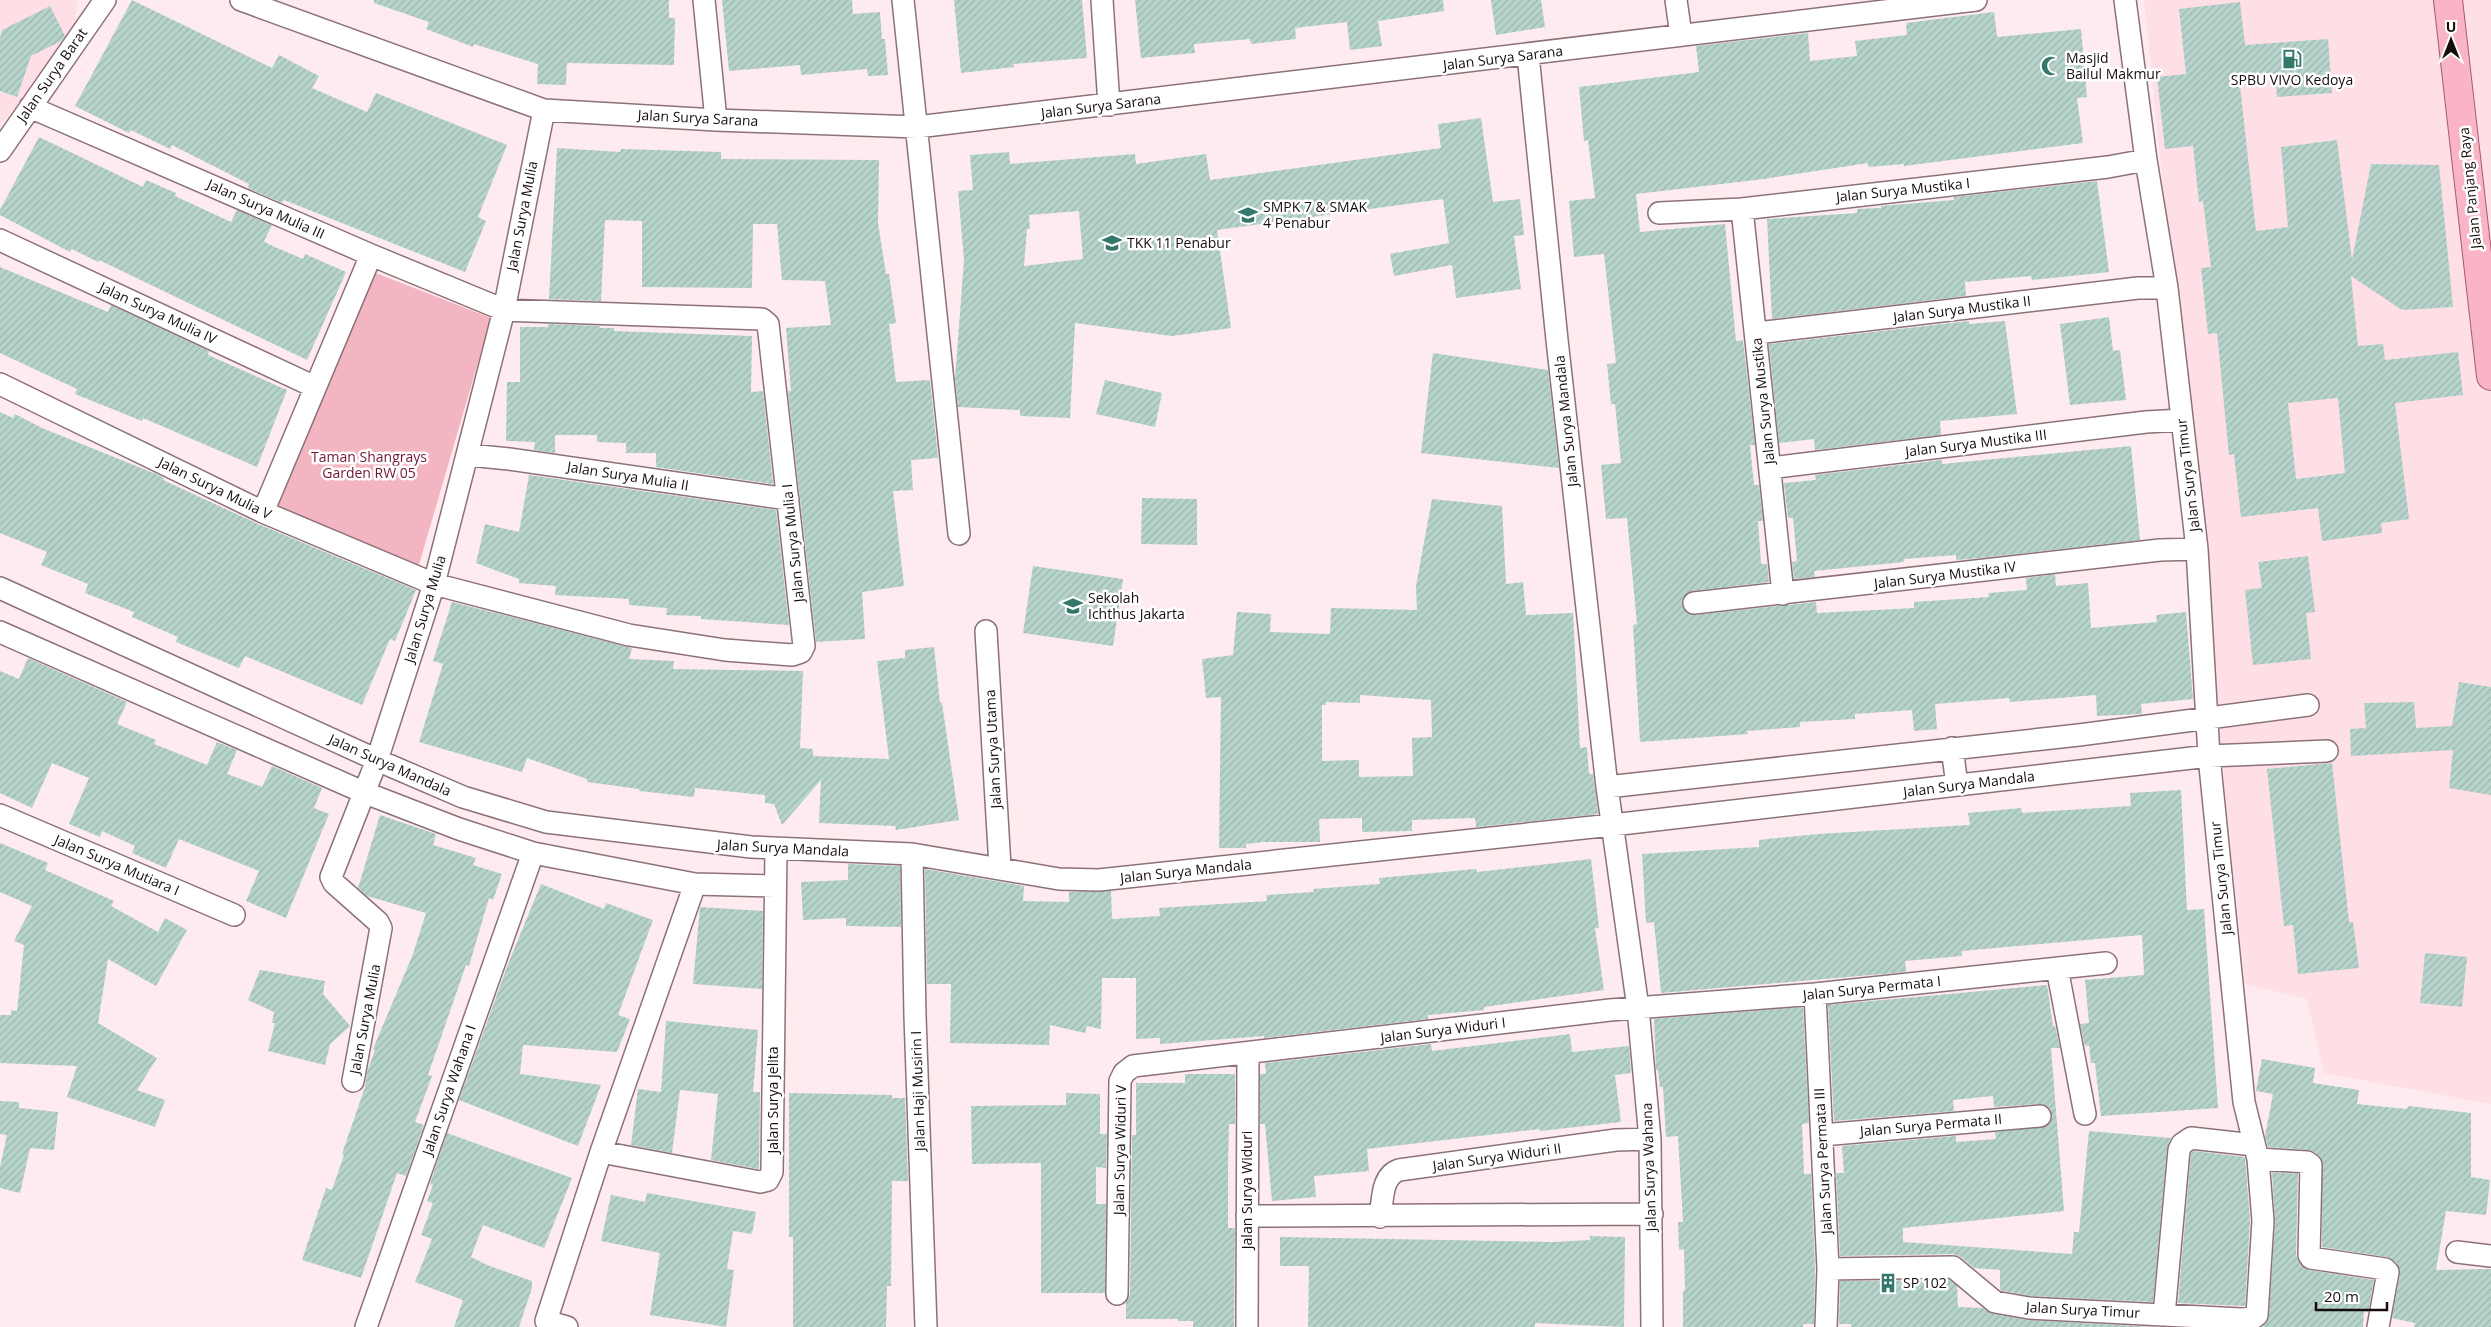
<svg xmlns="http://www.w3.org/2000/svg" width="2491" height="1327" font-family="'Open Sans',sans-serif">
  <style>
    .built { fill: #fedfe5 }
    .green { fill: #f3b5c2 }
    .building { fill: url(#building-hatch); fill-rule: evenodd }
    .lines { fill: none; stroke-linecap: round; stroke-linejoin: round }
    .minor-casing { stroke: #8c7277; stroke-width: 24 }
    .primary-casing { stroke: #a75a6d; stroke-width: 30 }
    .minor { stroke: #fff; stroke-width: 21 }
    .primary { stroke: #f9b5c5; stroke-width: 28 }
    .labels { text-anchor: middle; stroke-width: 5; stroke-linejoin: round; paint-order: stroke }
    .street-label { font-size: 14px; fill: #170d0f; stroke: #fff }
    .poi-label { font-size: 14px; fill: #170d0f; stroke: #fff; text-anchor: start }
    .park-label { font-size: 14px; fill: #711736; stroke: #fff }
  </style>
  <defs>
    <pattern id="building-hatch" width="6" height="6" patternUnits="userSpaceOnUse" patternTransform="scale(1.25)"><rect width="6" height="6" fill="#b6d4cc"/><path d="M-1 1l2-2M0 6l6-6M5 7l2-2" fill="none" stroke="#9cb5ae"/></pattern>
  </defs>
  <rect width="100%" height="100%" fill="#feebef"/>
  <path class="built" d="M0 0H78L72 40 0 125Z
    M2144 0H2491V1104L2324 1073 2307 999 2245 984Z"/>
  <path class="green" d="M368 270 491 318 418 568 269 508Z"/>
  <path class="building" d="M132 0 272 68 279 55 319 76 312 88 367 112 376 93 507 145 478 217 486 221 465 272 284 200 282 203 248 188 249 184 172 145 170 149 131 130 129 133 75 106Z
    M374 0H669V18H675L674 65 567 63 566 85 537 84 538 64 474 44 473 47 426 29 429 22 374 3Z
    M722 0H852L853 14 880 12 882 39H885L888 75 868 76 867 69 801 75 800 65 729 71Z
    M954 0H1082L1087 58 1013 64 1014 67 961 73Z
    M1135 0H1443L1444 11 1378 21 1382 46 1350 50 1347 22 1295 28 1296 39 1251 44 1250 39 1194 44 1195 53 1141 58Z
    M1491 0H1541L1545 27 1496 35Z
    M2240 2 2245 45 2328 39 2332 93 2277 97 2275 74 2239 77 2256 231 2288 227 2281 147 2337 140 2352 260 2371 164 2439 165 2453 307 2402 310 2351 276 2358 346 2383 344 2385 360 2458 352 2463 395 2395 403 2409 519 2381 523 2382 533 2322 541 2318 508 2241 517 2234 454 2229 455 2217 333 2208 334 2201 268 2211 267 2203 201 2199 202 2193 146 2165 149 2157 77 2186 74 2179 9ZM2338 398 2345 473 2296 479 2288 403Z
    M50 6 65 36 61 41 31 56 17 97 0 91V38L2 30Z
    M1994 12 1997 37 2081 29 2087 97 2077 98 2083 143 1904 166V164L1868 167V163L1764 179 1636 194 1640 232 1725 224 1736 341 1743 340 1755 445H1750L1754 485H1759L1763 521H1758L1761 564H1767L1769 582 1692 591 1683 598 1682 605 1689 614 1695 615 1816 602 1817 613 1914 608V602L1989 597 1988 593 2027 590 2026 578 2055 574 2056 586 2088 583 2091 628 2157 622 2156 615 2186 612 2193 699 2141 704 2142 714 2097 716 2096 695 2010 702 2009 698 1935 704 1937 729 1914 731 1912 710 1855 714V719L1800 722V727L1747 731 1748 734 1640 742 1633 625 1637 624 1627 518 1606 519 1601 465 1621 463 1615 404H1611L1607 364 1616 363 1604 254 1574 257 1569 201 1595 198 1588 140 1584 141 1579 87 1699 72 1696 46 1808 33 1810 61 1857 56 1855 41 1907 35 1906 23Z
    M1481 118 1493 202 1520 199 1524 235 1514 236 1521 289 1456 298 1452 265 1394 276 1390 254 1449 243 1443 199 1217 230 1231 328 1172 336 1075 323 1070 418 1020 416V410L958 407 955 379 964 260 958 191 973 190 970 155 1009 152 1010 164 1135 154 1136 164 1206 154 1210 180 1441 148 1438 124ZM1079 211 1083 259 1024 266 1027 229H1030L1029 215Z
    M39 137 143 187 146 180 176 193 175 196 231 222 237 210 272 225 264 241 268 244 303 259 305 254 346 272 307 360 99 260 98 262 72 249 70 252 0 215V210Z
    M557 148 620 152 621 149 721 152V159L879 160 878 223 886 274H889L896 323 889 324 896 382 930 380 938 458 911 460 913 490 893 491 904 586 862 592 865 639 816 642 788 391H791L786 328 831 325 825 281 782 280 777 224H753L752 288 642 287V221L605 220 601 301 549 299Z
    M2097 181 2109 272 2032 280 2031 276 1965 282 1966 296 1772 319 1767 219 1857 213V209L1881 208V206L1954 200V197Z
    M0 267 108 312 111 305 209 351 208 355 287 390 257 467 143 418 142 421 75 394 77 389 0 353Z
    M2109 317 2113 351 2120 350 2126 400 2070 405 2060 324Z
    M1969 321V324L2005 321 2017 414 1940 421 1941 435 1815 450 1814 439 1779 443 1769 344Z
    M548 324 600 326V328H614V331L752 336 751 392 763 391 773 484 656 467V453H626V443L597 442V435H555V453L534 450 535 442 506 441 507 382H520V327H548Z
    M1433 353 1548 370 1559 468 1421 453Z
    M1105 380 1162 393 1155 427 1096 414Z
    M0 412 13 418 15 414 42 428 156 474 164 478 163 480 258 524 416 590 395 641 390 639 362 705 245 656 239 668 176 642 178 637 132 617 134 612 85 593 88 584 41 565 47 552 0 533Z
    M2131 446 2140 540 1980 558 1956 560V555L1904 559V562L1814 571 1815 577 1794 579 1792 562 1797 561 1793 518H1788L1784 483 1816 480 1815 475 1942 460V464Z
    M529 475 776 510 789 625 701 619V616L666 615 667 608 629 605V599L555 595 556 586 519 583V579L476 563 485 524 519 532Z
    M1142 498 1197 499V545L1141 544Z
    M1432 499 1502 506 1506 584 1523 582 1526 615 1573 613 1580 748 1587 747 1589 774H1593L1598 814 1476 827 1475 818 1412 820V831L1362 832V818L1319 819 1320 842H1264L1246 844V848H1219L1221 697 1206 698 1202 659 1233 655 1237 612 1271 614 1270 632 1330 634 1331 608 1417 610 1416 586ZM1360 695 1431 700 1432 737 1412 738 1413 776 1359 777V760L1322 761V705H1326V702L1360 703Z
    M2308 556 2315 612 2306 613 2311 659 2253 665 2245 590 2262 588 2258 562Z
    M1033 566 1123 579 1113 646 1023 633Z
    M452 602 632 648 629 659 674 661 673 669 803 671 800 748 813 749V756L889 759 877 661 905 658V650L934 647 940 703H942L959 820 896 830 895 826 819 823 821 780 782 825 774 804 765 803V795L695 788 694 797 639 791V789L587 782V779L527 758 522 772 419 742 443 664 433 661Z
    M28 658 127 702 117 724 156 740 154 744 207 765 217 742 237 750 227 774 262 787 272 766 322 788 314 808 329 814 286 918 246 901 259 871 179 839 166 868 132 853 135 846 102 831 100 837 69 824 89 778 52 763 32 808 0 793V671L19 679Z
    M2459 682 2491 687V795L2449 788 2453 750 2351 756 2350 729 2366 728 2364 703 2414 702 2416 728 2452 726Z
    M2332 763 2349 922H2353L2359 968 2298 974 2293 925 2284 926 2267 769Z
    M2181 790 2187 910 2204 909 2218 1108 2101 1116 2095 1063H2091L2089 1045 2085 1046 2080 1024 2089 1023 2085 980 2144 975 2142 935 1962 951V956L1905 961 1906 972 1661 993 1654 922 1646 923 1642 854 1759 847V840L1818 834 1970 825 1968 813 2021 808 2022 813 2131 806 2130 793Z
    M380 815 436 834 433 845 476 858 473 865 502 874 493 900 489 898 469 966 466 965 428 1075 432 1076 415 1122 424 1125 406 1176 397 1173 361 1278 302 1260 326 1188 332 1190 344 1155 342 1154 365 1087 367 1072 375 1050 373 1049 413 954 426 913 367 896 358 888Z
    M0 843 48 863 45 870 114 901 111 906 158 932 165 918 187 930 156 986 108 959 98 1023 157 1058 137 1090 165 1100 155 1127 67 1097 77 1066 0 1063V1015H11V1010L17 1011 24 945 14 941 32 906 0 892Z
    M1591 859 1599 928H1595L1604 990 1484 1007V1010L1428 1015V1019L1264 1038V1036L1160 1044V1038L1136 1039V978H1102L1101 1029 1087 1026 1085 1033 1050 1025 1049 1045 950 1043 951 984H927L925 869 1024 886 1023 901 1069 902V892L1111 891 1112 919 1160 916 1159 908 1267 901 1266 895 1314 892 1313 889 1380 884 1379 878 1476 869 1477 872Z
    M848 864 900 866 901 927 846 926V918L803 920 801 882 848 880Z
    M541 884 604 909 606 903 653 920 618 1015 630 1019 617 1052 523 1045 520 1074 601 1085 578 1146 459 1100 508 964Z
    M700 907 763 911 762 989 693 984Z
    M2425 953 2467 957 2462 1007 2420 1003Z
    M260 970 325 981 323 994 350 1026 330 1044 325 1065 268 1051 275 1023H272L274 1012 248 1000Z
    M2047 985 2053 1026H2055L2060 1048H2051L2064 1211 1903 1228V1242L2072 1254 2074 1232H2079L2089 1131 2171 1138 2167 1149 2153 1302 2030 1296 2000 1290V1270L1974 1268 1961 1257 1953 1254 1840 1256 1836 1173H1844L1842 1146 1956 1136V1142L1996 1139 1995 1132 2047 1126 2052 1115 2050 1108 2039 1104 1994 1107 1993 1096 1953 1100 1954 1111 1834 1121 1828 1005Z
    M1803 1007 1809 1123 1802 1124 1804 1174H1811L1815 1269 1814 1324H1803V1327H1683V1291H1685L1684 1249 1679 1250 1678 1222H1683L1678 1136 1666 1137 1663 1087H1660L1658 1070H1656L1654 1019Z
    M666 1021 758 1030 753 1092H760L759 1169 711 1160 718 1094 680 1090 672 1153 631 1145 638 1089 661 1092Z
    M1570 1034 1572 1052 1629 1046 1631 1073 1615 1075 1621 1122 1540 1131V1129L1367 1149 1369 1171 1314 1176 1316 1197 1272 1201 1265 1124H1260V1074H1266L1265 1063 1431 1044 1432 1051Z
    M2262 1059 2315 1068 2313 1083 2359 1090 2357 1104 2407 1109 2408 1106 2471 1113V1177L2490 1180 2486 1215 2446 1211 2436 1270 2491 1269V1327H2414L2415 1323 2392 1318 2400 1274 2397 1263 2387 1257 2322 1247V1160L2314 1152 2308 1150 2268 1147 2265 1136 2273 1094 2256 1091Z
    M1185 1074H1235V1124H1229L1228 1168V1228H1235L1234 1327H1193V1321H1178V1319H1126V1302L1130 1294 1132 1135H1136V1083H1185Z
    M789 1093 892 1095V1098H905L908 1181H892L891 1286H887L886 1327H793V1237H789Z
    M1066 1093 1100 1094V1134H1107L1106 1168 1096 1167V1204H1106L1105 1293H1041V1163L972 1164 971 1106 1066 1105Z
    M0 1101 19 1102V1108L58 1112 54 1150 30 1148 20 1193 0 1188V1167L7 1135 0 1134Z
    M447 1133 572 1178 544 1248 483 1225 471 1257 487 1265 532 1281V1288L519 1327H454L463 1300 415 1282 432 1239 421 1235 433 1203 427 1201 433 1185 430 1184Z
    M2194 1151 2245 1157 2250 1221 2245 1306 2178 1303 2191 1153Z
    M2272 1172 2298 1174 2296 1255 2301 1265 2309 1270 2374 1280 2368 1312 2364 1311 2363 1327H2262L2269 1316 2275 1222Z
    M647 1193 756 1212 752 1234 733 1231 727 1269 734 1270 726 1327 650 1315 660 1253 601 1241 611 1195 645 1202Z
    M1590 1236 1625 1237 1624 1327 1535 1323V1327H1308L1309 1266H1280V1237L1553 1242 1590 1240Z
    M1949 1280 1957 1286 1958 1307 1982 1308 1993 1314 2028 1320 2154 1327H1851V1324H1839L1840 1281Z"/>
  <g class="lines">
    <defs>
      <path id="minor" d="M241 0 544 110 716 120 917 127 1976 0
        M704 0 716 120
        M903 0 959 534
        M1102 0 1109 105
        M1676 0 1681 35
        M1528 55 1557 340 1607 787 1638 1008 1650 1139 1652 1327
        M0 151 105 0
        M1742 209 1783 594
        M1659 213 1742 209 2108 167 2146 160
        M0 240 315 387
        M1757 333 2138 288H2167
        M0 384 263 512 434 584 629 635 725 650 792 655 801 652 804 646 768 324 762 319 504 310 371 255 30 107
        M469 455 509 459 788 499
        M1770 468 2146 422 2182 420
        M263 512 371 255
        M0 588 377 760 463 797 546 822 751 847 912 854 1059 879 1099 880 1612 825 2209 756 2327 751
        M1694 603 2160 550 2197 549
        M986 631 1000 867
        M0 632 363 792 459 829 533 853 695 884 775 886
        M1952 748 1957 785
        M1607 787 2079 735 2308 705
        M0 815 234 915
        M912 854 915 1016 926 1327
        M2057 968 2085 1114
        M1815 994 1828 1269 1826 1327
        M353 1081 381 928 378 922 334 883 331 877 377 760 434 584 504 310 544 110
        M1822 1135 2040 1116
        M601 1152 760 1182 768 1180 772 1172 776 849
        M2258 1159 2307 1162 2311 1165 2309 1255 2311 1258 2385 1269 2388 1272 2378 1327
        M1247 1216 1652 1214
        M1380 1217C1383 1201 1381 1176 1399 1170L1616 1140 1650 1139
        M2457 1252 2491 1256
        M1828 1269 1953 1267 1995 1302 2029 1308 2241 1319 2253 1318 2257 1315 2263 1221 2258 1159 2244 1102 2209 756 2197 549 2167 288 2146 160 2125 0
        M1117 1294 1120 1081 1124 1073 1133 1066 1610 1010 1815 994 2106 963
        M2164 1315 2179 1150 2182 1144 2191 1138 2254 1145
        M366 1327 533 853
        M567 1327 546 1321 601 1152 695 884
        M1247 1327 1248 1053"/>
      <path id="primary" d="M2448 0 2491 376"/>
    </defs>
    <use href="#minor" class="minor-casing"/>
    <use href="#primary" class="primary-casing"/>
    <use href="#minor" class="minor"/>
    <use href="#primary" class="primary"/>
  </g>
  <defs>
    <symbol id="fuel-bare" viewBox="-9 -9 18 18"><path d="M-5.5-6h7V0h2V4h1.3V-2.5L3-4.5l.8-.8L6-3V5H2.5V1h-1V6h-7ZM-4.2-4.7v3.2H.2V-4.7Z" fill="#34786b" stroke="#fff" stroke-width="2.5" paint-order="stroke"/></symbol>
    <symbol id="mosque-bare" viewBox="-9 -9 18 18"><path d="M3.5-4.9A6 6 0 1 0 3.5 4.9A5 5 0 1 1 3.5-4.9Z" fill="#34786b" stroke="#fff" stroke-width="2.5" paint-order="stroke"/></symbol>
    <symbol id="school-bare" viewBox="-9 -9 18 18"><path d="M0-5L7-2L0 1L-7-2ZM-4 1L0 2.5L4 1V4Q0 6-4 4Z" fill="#34786b" stroke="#fff" stroke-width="2.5" paint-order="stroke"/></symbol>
    <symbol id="building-bare" viewBox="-9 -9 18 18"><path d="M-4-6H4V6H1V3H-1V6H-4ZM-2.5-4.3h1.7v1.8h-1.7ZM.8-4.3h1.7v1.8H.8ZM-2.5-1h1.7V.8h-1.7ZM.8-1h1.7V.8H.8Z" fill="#34786b" stroke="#fff" stroke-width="2.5" paint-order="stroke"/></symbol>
  </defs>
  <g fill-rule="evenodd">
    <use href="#fuel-bare" x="2278" y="45" width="28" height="28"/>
    <use href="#mosque-bare" x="2037" y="52" width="28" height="28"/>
    <use href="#school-bare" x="1234" y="201" width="28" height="28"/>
    <use href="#school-bare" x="1098" y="229" width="28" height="28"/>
    <use href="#school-bare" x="1059" y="592" width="28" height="28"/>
    <use href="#building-bare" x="1874" y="1269" width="28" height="28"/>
  </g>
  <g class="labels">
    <g class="street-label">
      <text transform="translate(1503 58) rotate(-7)" y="5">Jalan Surya Sarana</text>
      <text transform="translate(52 75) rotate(-55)" y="5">Jalan Surya Barat</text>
      <text transform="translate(1101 106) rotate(-7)" y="5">Jalan Surya Sarana</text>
      <text transform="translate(698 118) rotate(3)" y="5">Jalan Surya Sarana</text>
      <text transform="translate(2470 188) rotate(-96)" y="5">Jalan Panjang Raya</text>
      <text transform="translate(1903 190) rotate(-6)" y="5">Jalan Surya Mustika I</text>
      <text transform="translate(266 209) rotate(24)" y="5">Jalan Surya Mulia III</text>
      <text transform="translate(522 216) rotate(-79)" y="5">Jalan Surya Mulia</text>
      <text transform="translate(1962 309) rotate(-7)" y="5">Jalan Surya Mustika II</text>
      <text transform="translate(158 313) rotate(25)" y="5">Jalan Surya Mulia IV</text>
      <text transform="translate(1763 401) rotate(-96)" y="5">Jalan Surya Mustika</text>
      <text transform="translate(1566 421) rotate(-96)" y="5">Jalan Surya Mandala</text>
      <text transform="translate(1976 443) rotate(-7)" y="5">Jalan Surya Mustika III</text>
      <text transform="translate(2188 475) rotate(-97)" y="5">Jalan Surya Timur</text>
      <text transform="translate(628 476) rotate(9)" y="5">Jalan Surya Mulia II</text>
      <text transform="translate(215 488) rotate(26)" y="5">Jalan Surya Mulia V</text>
      <text transform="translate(793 543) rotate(-96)" y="5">Jalan Surya Mulia I</text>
      <text transform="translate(1945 575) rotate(-7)" y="5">Jalan Surya Mustika IV</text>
      <text transform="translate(425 609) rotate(-73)" y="5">Jalan Surya Mulia</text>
      <text transform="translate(993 749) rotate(-93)" y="5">Jalan Surya Utama</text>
      <text transform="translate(390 765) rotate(24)" y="5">Jalan Surya Mandala</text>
      <text transform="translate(1969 784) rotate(-7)" y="5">Jalan Surya Mandala</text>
      <text transform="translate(783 848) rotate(3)" y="5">Jalan Surya Mandala</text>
      <text transform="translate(117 865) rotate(23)" y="5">Jalan Surya Mutiara I</text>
      <text transform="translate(1186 871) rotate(-6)" y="5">Jalan Surya Mandala</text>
      <text transform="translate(2221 878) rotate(-96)" y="5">Jalan Surya Timur</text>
      <text transform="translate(1872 988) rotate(-6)" y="5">Jalan Surya Permata I</text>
      <text transform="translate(365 1019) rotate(-79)" y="5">Jalan Surya Mulia</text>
      <text transform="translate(1443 1030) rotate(-7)" y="5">Jalan Surya Widuri I</text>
      <text transform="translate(449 1090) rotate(-71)" y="5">Jalan Surya Wahana I</text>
      <text transform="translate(918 1091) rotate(-92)" y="5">Jalan Haji Musirin I</text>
      <text transform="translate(773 1100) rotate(-90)" y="5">Jalan Surya Jelita</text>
      <text transform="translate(1931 1125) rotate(-5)" y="5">Jalan Surya Permata II</text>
      <text transform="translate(1120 1150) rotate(-89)" y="5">Jalan Surya Widuri V</text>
      <text transform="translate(1497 1157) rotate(-8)" y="5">Jalan Surya Widuri II</text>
      <text transform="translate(1823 1161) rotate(-93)" y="5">Jalan Surya Permata III</text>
      <text transform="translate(1649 1167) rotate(-92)" y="5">Jalan Surya Wahana</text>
      <text transform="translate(1247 1190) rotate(-90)" y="5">Jalan Surya Widuri</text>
      <text transform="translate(2083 1310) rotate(3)" y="5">Jalan Surya Timur</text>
    </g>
    <g class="poi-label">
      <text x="2066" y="63">Masjid<tspan x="2066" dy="16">Bailul Makmur</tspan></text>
      <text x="2292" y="85" text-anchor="middle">SPBU VIVO Kedoya</text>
      <text x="1263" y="212">SMPK 7 &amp; SMAK<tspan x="1263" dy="16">4 Penabur</tspan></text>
      <text x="1127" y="248">TKK 11 Penabur</text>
      <text x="1088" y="603">Sekolah<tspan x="1088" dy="16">Ichthus Jakarta</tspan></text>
      <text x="1903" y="1288">SP 102</text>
    </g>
    <g class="park-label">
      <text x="369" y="462">Taman Shangrays<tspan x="369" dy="16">Garden RW 05</tspan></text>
    </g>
  </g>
  <g transform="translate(2451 40)" stroke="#ffffff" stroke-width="4" paint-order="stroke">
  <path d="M0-4L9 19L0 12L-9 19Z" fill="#170d0f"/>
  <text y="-8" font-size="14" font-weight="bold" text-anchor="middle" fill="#170d0f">U</text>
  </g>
  <path d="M2316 1302v8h71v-8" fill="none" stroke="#170d0f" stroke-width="2.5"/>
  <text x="2324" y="1302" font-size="15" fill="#170d0f" stroke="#ffffff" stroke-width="4" paint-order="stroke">20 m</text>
</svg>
